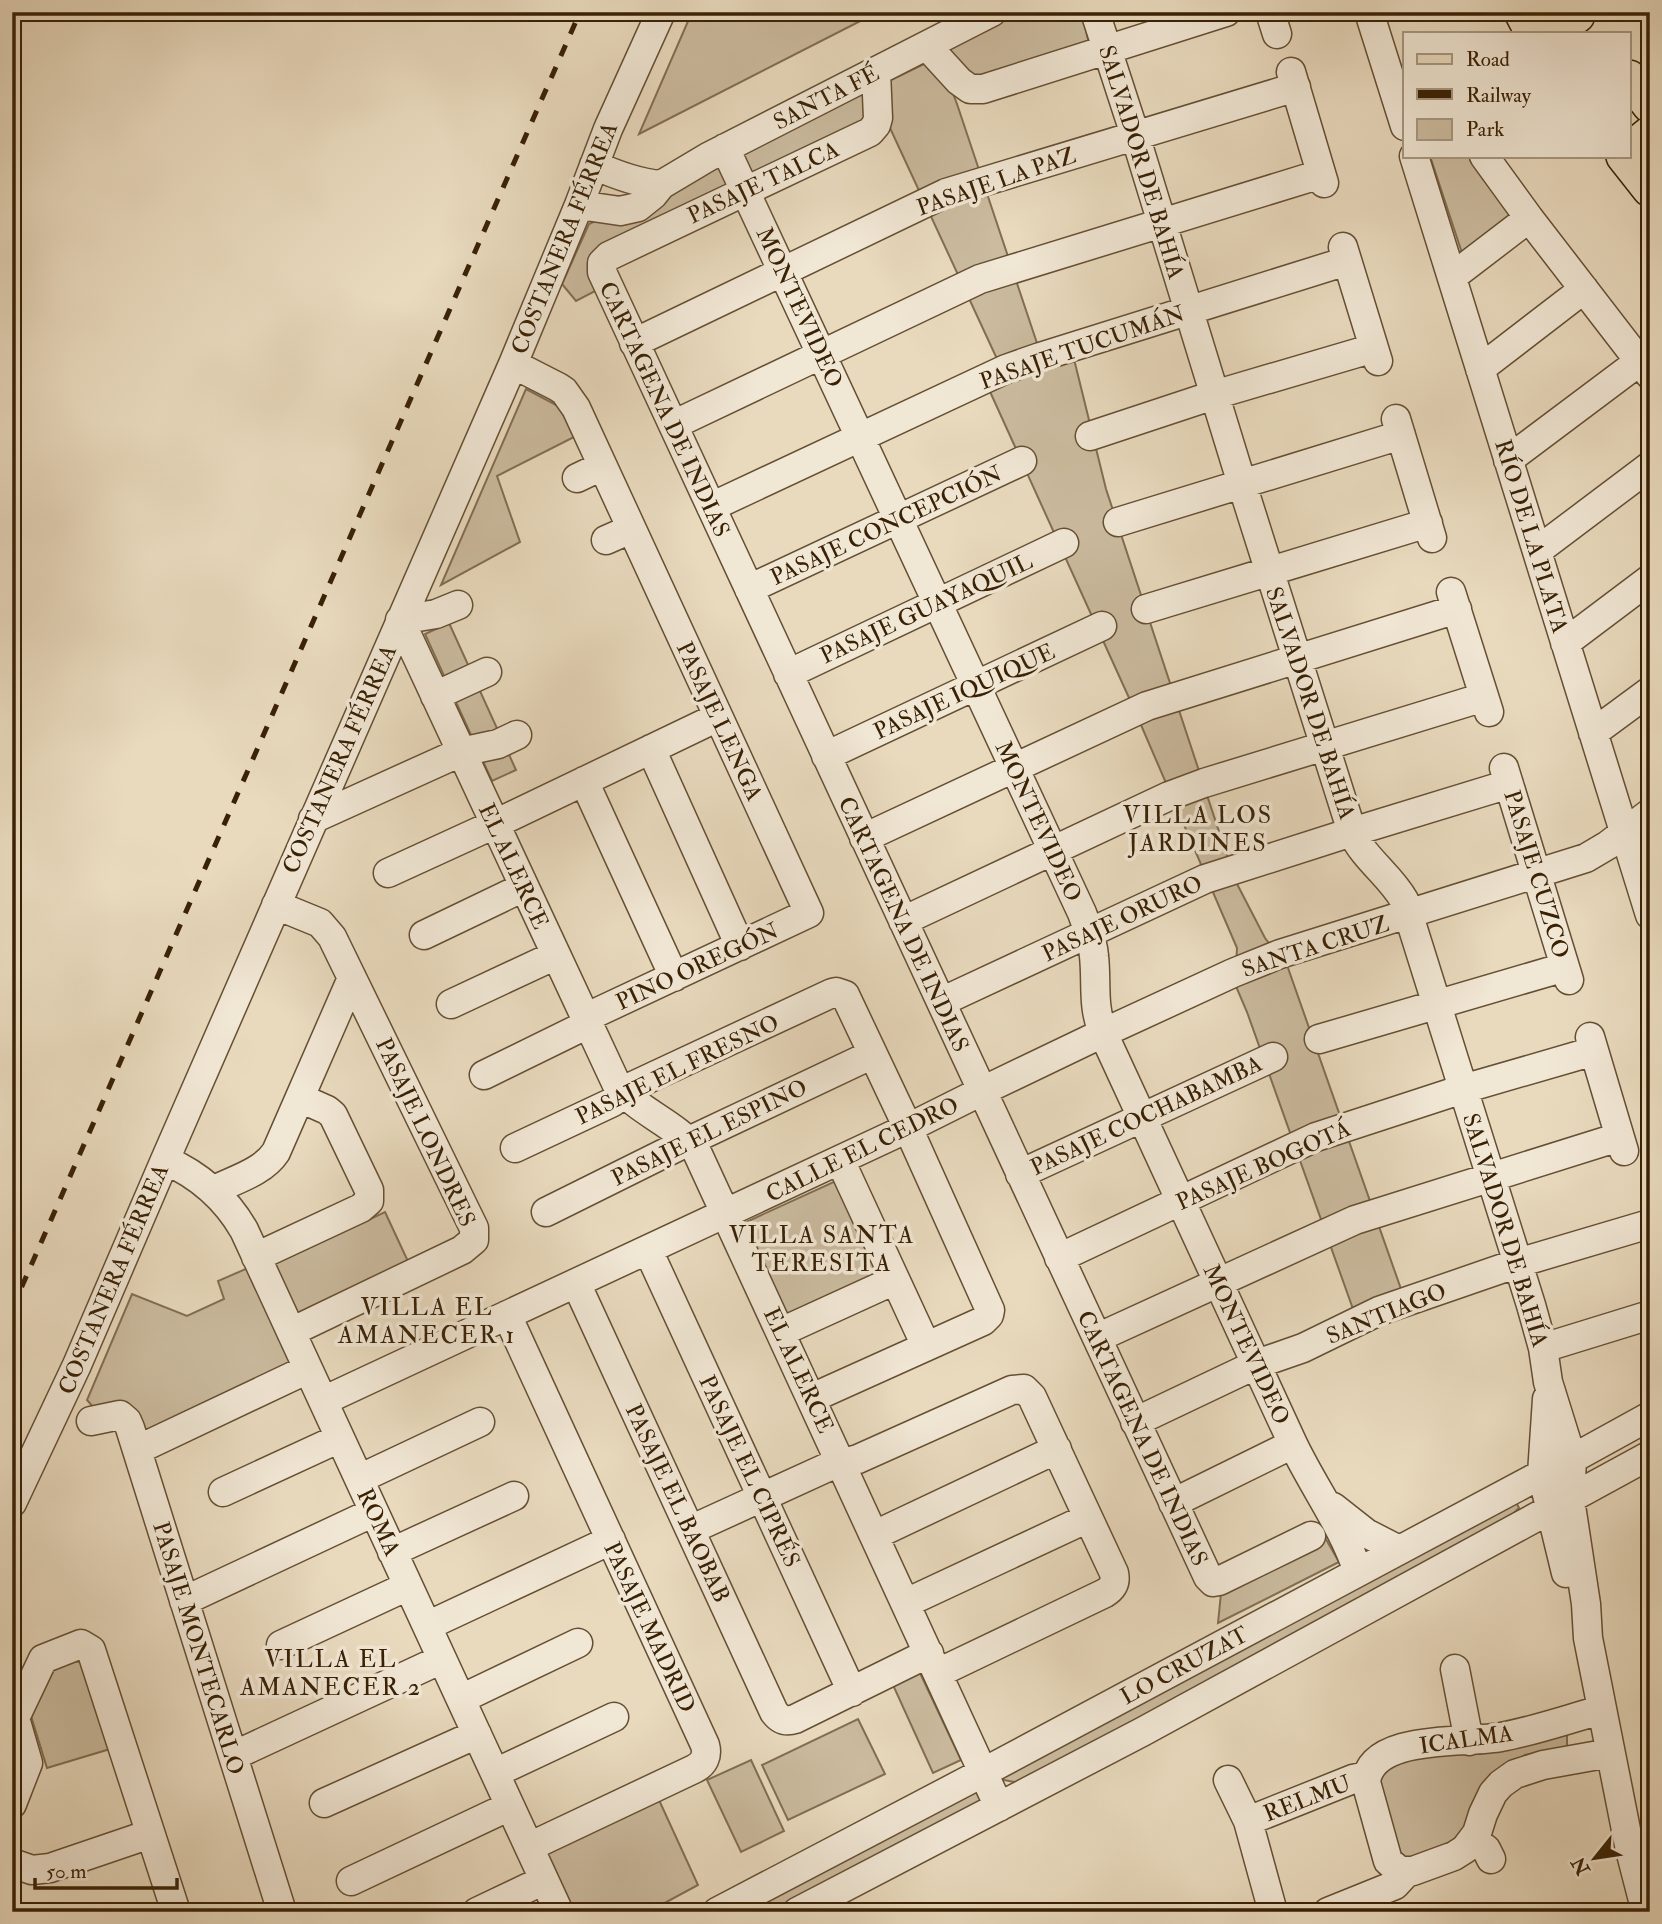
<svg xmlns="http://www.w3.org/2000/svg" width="1662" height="1924" font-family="'IM FELL Double Pica',serif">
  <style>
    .green { fill: #cbbb9f; stroke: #826e52; stroke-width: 2 }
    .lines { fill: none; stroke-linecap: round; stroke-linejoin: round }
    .minor-casing { stroke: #654f33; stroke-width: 31 }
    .major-casing { stroke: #392105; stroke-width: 38 }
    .minor { stroke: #f1e7d5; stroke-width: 28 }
    .major { stroke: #e9dabe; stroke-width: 35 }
    .rail { stroke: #392105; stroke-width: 5; stroke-dasharray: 12 12; stroke-linecap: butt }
    .labels { text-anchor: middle; stroke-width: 7; stroke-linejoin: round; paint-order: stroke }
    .street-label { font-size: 23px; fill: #392105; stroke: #f1e7d5 }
    .neighbourhood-label { font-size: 24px; letter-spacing: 2px; fill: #392105; stroke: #f1e7d5 }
  </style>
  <rect width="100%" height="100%" fill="#e9dabe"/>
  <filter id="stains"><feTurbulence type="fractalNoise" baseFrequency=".00286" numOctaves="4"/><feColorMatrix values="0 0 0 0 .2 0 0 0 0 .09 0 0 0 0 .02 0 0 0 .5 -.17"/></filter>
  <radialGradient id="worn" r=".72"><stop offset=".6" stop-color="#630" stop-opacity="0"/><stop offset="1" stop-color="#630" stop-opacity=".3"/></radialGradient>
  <path class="green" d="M692 12H878L639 134Z
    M1017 12H1082L1089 44 973 86 941 53Z
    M930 61 946 75 957 104 1044 364 1073 355 1106 489 1235 880 1265 938 1288 968 1401 1289 1353 1309 1247 1012 1235 984 1237 948 1135 711 987 385 1004 374 890 128 866 124 596 260 601 288 576 301 562 284 589 224 711 168Z
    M1430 156H1471L1513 214 1463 256Z
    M526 389 560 407 574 437 497 476 520 542 441 585Z
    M449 623 516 770 492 781 425 634Z
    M838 1180 883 1278 791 1324 744 1223Z
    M385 1212 412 1270 301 1322 274 1264Z
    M248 1268 294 1369 151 1434 100 1415 87 1400 132 1294 187 1316 224 1299 218 1281Z
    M1514 1498 1519 1508 1504 1523 1025 1784 999 1779Z
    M1319 1527 1339 1562 1218 1623 1221 1593Z
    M71 1661 81 1662 110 1749 47 1768 31 1716 49 1669Z
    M920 1673 961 1760 933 1773 893 1685Z
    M858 1719 885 1774 788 1820 762 1765Z
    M1567 1729V1748L1525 1755 1489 1777 1467 1824 1443 1853 1402 1863 1379 1782 1384 1769 1417 1754 1452 1751 1480 1754Z
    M751 1760 784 1831 741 1852 707 1780Z
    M979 1784 982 1800 772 1912H753L757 1904Z
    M659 1800 698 1885 648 1912H574L544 1853Z"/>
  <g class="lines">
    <defs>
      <path id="minor" d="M1095 12 1135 135 1242 484 1352 832C1364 859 1390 875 1404 900L1531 1305 1543 1348 1548 1382 1572 1459 1570 1499 1586 1604 1588 1638 1630 1850 1646 1912
        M1270 12 1277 34
        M1369 12 1405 126
        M927 46 959 81 970 89H983L1226 12
        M876 72 878 118 876 125 870 132 609 256 602 263V272L1208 1577 1213 1582 1219 1581 1311 1536
        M1291 72 1324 183
        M725 148 1082 913C1087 927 1093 941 1094 956 1097 984 1092 1005 1103 1033L1293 1444C1314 1488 1343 1526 1358 1572
        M1414 156 1650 915
        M1484 156 1529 218 1650 375
        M594 165C616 175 637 183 661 185
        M579 205 620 211 638 207 653 195 661 185 708 157 992 12
        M1343 247 1378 361
        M1452 277 1529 218
        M634 343 946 193 1296 87
        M513 364 558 387 564 391 576 408 809 913 585 1018
        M1480 369 1584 289
        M1396 419 1432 538
        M673 425 980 279 1321 174
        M1090 436 1214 395 1374 348
        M1508 460 1640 361
        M577 478 602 466
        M711 507 1006 369 1040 357 1347 261
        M1118 522 1401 435
        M606 540 631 529
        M1537 551 1650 466
        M749 589 1022 461
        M1451 592 1489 712
        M1146 609 1428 523
        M400 620 616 1083C637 1112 674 1122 696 1150L999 1807
        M400 620 436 614 458 605
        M1565 643 1650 579
        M788 674 1064 543
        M435 696 487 672
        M1593 733 1650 691
        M651 749 740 946
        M826 756 1102 626
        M1504 768 1569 980
        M584 781 674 977
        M313 819 461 752 498 744 517 735
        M864 838 1147 706 1457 609
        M388 873 495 824 718 717
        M276 905 320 923 332 937 474 1228V1240L462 1250 291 1332
        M903 921 1169 796 1204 783 1484 697
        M424 935 524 887
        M941 1002 1205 879 1352 832 1509 784
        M451 1004 556 955
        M1590 1037 1624 1151
        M1319 1039 1565 967
        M484 1075 588 1024
        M515 1148 613 1102 622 1091 832 993 836 992 845 995 908 1128 990 1310 989 1315 983 1321 812 1398
        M165 1160C199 1175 225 1197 244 1230L559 1912
        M840 1160 926 1346
        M1020 1174 1273 1057
        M214 1190C234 1180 263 1172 276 1152L352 978
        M546 1212 689 1141 873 1054
        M648 1250 852 1692
        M256 1257 361 1208 369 1201V1190L333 1115 327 1110 300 1098
        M1059 1258 1316 1137 1463 1089 1594 1051
        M576 1283 774 1712C780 1720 786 1722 795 1719L929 1653
        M507 1315 705 1745C708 1756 704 1764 694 1769L529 1847
        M781 1332 895 1280
        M1097 1338 1355 1220 1619 1137
        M1543 1348 1650 1315
        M1547 1399 1542 1474 1566 1573
        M323 1401 908 1128 982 1091 1103 1033 1233 973 1280 954 1586 858 1608 845 1650 813
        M91 1421 120 1415 127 1421 130 1428 282 1912
        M1135 1422 1257 1364 1303 1348 1379 1311 1518 1263 1646 1225
        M137 1450 308 1369
        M359 1479 480 1422
        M223 1492 340 1438
        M12 1503 77 1365 165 1160 513 364 579 205 608 129 661 12
        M1173 1503 1293 1444
        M1333 1507 1366 1533 1399 1550
        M690 1530 828 1467 858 1459 1012 1390 1024 1389 1032 1397 1114 1573C1116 1582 1113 1588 1105 1593L938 1673
        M875 1535 1057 1449
        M392 1552 514 1496
        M184 1601 374 1512
        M906 1603 1088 1518
        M427 1626 611 1540
        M281 1645 408 1586
        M1455 1669 1469 1741
        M461 1699 578 1643
        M1601 1710C1568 1719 1534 1731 1501 1737 1466 1744 1371 1733 1366 1782L1388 1861 1400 1871H1413L1454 1856 1465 1849 1477 1833 1483 1814 1493 1793 1501 1784 1515 1774 1543 1765 1610 1753
        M233 1756 442 1659
        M495 1773 614 1717
        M1228 1780 1248 1821 1273 1912
        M324 1803 477 1734
        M12 1804 28 1763 15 1718 43 1659 81 1644 91 1650 176 1912
        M1248 1821 1353 1779 1367 1776
        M1473 1840 1486 1849 1491 1859
        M12 1863 32 1870 50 1868 150 1834
        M351 1881 510 1806
        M477 1912 544 1880
        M717 1912 984 1772 1542 1474 1572 1459 1650 1416
        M797 1912 1142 1732 1650 1455
        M1328 1912 1395 1885 1407 1872"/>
      <path id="major" d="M1522 12 1533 33
        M1553 33 1577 15
        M1629 78 1650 105
        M1629 151 1650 134
        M1624 156 1650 189"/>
    </defs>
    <use href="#minor" class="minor-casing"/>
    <use href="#major" class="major-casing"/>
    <use href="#minor" class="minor"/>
    <use href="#major" class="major"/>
    <path class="rail" d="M12 1309 580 12"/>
  </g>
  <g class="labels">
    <g class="street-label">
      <text transform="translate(826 97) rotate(-27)" y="8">SANTA FÉ</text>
      <text transform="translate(1142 162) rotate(73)" y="8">SALVADOR DE BAHÍA</text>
      <text transform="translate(996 181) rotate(-19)" y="8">PASAJE LA PAZ</text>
      <text transform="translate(763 182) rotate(-25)" y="8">PASAJE TALCA</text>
      <text transform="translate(564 238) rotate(-68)" y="8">COSTANERA FÉRREA</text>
      <text transform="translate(800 307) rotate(65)" y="8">MONTEVIDEO</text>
      <text transform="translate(1082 347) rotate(-19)" y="8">PASAJE TUCUMÁN</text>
      <text transform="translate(665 409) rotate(65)" y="8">CARTAGENA DE INDIAS</text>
      <text transform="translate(886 525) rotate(-25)" y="8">PASAJE CONCEPCIÓN</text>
      <text transform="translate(1532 536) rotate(73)" y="8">RÍO DE LA PLATA</text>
      <text transform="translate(926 608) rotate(-25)" y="8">PASAJE GUAYAQUIL</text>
      <text transform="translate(964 691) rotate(-25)" y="8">PASAJE IQUIQUE</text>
      <text transform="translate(1311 703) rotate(72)" y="8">SALVADOR DE BAHÍA</text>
      <text transform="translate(720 721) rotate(65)" y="8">PASAJE LENGA</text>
      <text transform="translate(339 759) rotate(-66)" y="8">COSTANERA FÉRREA</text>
      <text transform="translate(1039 821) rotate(65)" y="8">MONTEVIDEO</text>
      <text transform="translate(514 866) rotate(65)" y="8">EL ALERCE</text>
      <text transform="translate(1537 874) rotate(73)" y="8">PASAJE CUZCO</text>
      <text transform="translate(1122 918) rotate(-25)" y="8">PASAJE ORURO</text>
      <text transform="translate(904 924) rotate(65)" y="8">CARTAGENA DE INDIAS</text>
      <text transform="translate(1315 946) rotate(-18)" y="8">SANTA CRUZ</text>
      <text transform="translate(697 966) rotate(-25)" y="8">PINO OREGÓN</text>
      <text transform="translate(677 1069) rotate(-26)" y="8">PASAJE EL FRESNO</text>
      <text transform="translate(1146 1115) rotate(-25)" y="8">PASAJE COCHABAMBA</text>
      <text transform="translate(426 1132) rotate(65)" y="8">PASAJE LONDRES</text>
      <text transform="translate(709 1132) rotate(-26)" y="8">PASAJE EL ESPINO</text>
      <text transform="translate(862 1149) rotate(-26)" y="8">CALLE EL CEDRO</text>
      <text transform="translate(1263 1165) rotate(-24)" y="8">PASAJE BOGOTÁ</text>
      <text transform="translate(1506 1230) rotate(73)" y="8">SALVADOR DE BAHÍA</text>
      <text transform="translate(113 1279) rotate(-67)" y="8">COSTANERA FÉRREA</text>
      <text transform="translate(1386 1313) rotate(-22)" y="8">SANTIAGO</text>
      <text transform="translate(1247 1344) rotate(65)" y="8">MONTEVIDEO</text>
      <text transform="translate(799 1370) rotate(65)" y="8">EL ALERCE</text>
      <text transform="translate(1143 1438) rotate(65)" y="8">CARTAGENA DE INDIAS</text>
      <text transform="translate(750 1471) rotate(65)" y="8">PASAJE EL CIPRÉS</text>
      <text transform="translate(678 1503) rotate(65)" y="8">PASAJE EL BAOBAB</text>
      <text transform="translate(379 1522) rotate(65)" y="8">ROMA</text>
      <text transform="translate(650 1627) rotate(65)" y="8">PASAJE MADRID</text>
      <text transform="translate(199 1648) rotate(73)" y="8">PASAJE MONTECARLO</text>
      <text transform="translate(1184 1665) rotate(-28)" y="8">LO CRUZAT</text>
      <text transform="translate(1466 1739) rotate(-8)" y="8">ICALMA</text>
      <text transform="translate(1307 1798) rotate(-21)" y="8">RELMU</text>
    </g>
    <g class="neighbourhood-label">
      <text x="1198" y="823">VILLA LOS<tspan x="1198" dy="28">JARDINES</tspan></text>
      <text x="822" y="1243">VILLA SANTA<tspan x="822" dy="28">TERESITA</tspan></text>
      <text x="427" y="1315">VILLA EL<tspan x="427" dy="28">AMANECER 1</tspan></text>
      <text x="331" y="1667">VILLA EL<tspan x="331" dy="28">AMANECER 2</tspan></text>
    </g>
  </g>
  <rect width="1662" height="1924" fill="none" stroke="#e9dabe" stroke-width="42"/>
  <rect x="14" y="14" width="1634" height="1896" fill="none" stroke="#392105" stroke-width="3.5"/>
  <rect x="21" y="21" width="1620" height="1882" fill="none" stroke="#392105" stroke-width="2"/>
  <rect x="1403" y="32" width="228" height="126" fill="#f1e7d5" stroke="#a79882" stroke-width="2"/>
  <rect x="1417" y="54" width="35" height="10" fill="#e9dabe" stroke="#a79882" stroke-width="2"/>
  <text x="1466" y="66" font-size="21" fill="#392105">Road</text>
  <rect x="1417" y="89" width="35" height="10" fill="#392105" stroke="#a79882" stroke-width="2"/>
  <text x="1466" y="102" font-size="21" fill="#392105">Railway</text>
  <rect x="1417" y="119" width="35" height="21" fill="#cbbb9f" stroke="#a79882" stroke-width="2"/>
  <text x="1466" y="136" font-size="21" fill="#392105">Park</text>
  <g transform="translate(1595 1858) rotate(240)" stroke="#f1e7d5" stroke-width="5" paint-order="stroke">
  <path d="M0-5L12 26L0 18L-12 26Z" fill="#392105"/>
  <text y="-10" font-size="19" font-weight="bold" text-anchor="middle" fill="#392105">N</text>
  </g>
  <path d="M35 1878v10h142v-10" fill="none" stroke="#392105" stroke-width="3.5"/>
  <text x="46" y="1878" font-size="21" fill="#392105" stroke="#f1e7d5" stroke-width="5" paint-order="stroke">50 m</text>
  <rect width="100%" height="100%" filter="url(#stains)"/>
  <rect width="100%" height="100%" fill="url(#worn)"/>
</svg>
